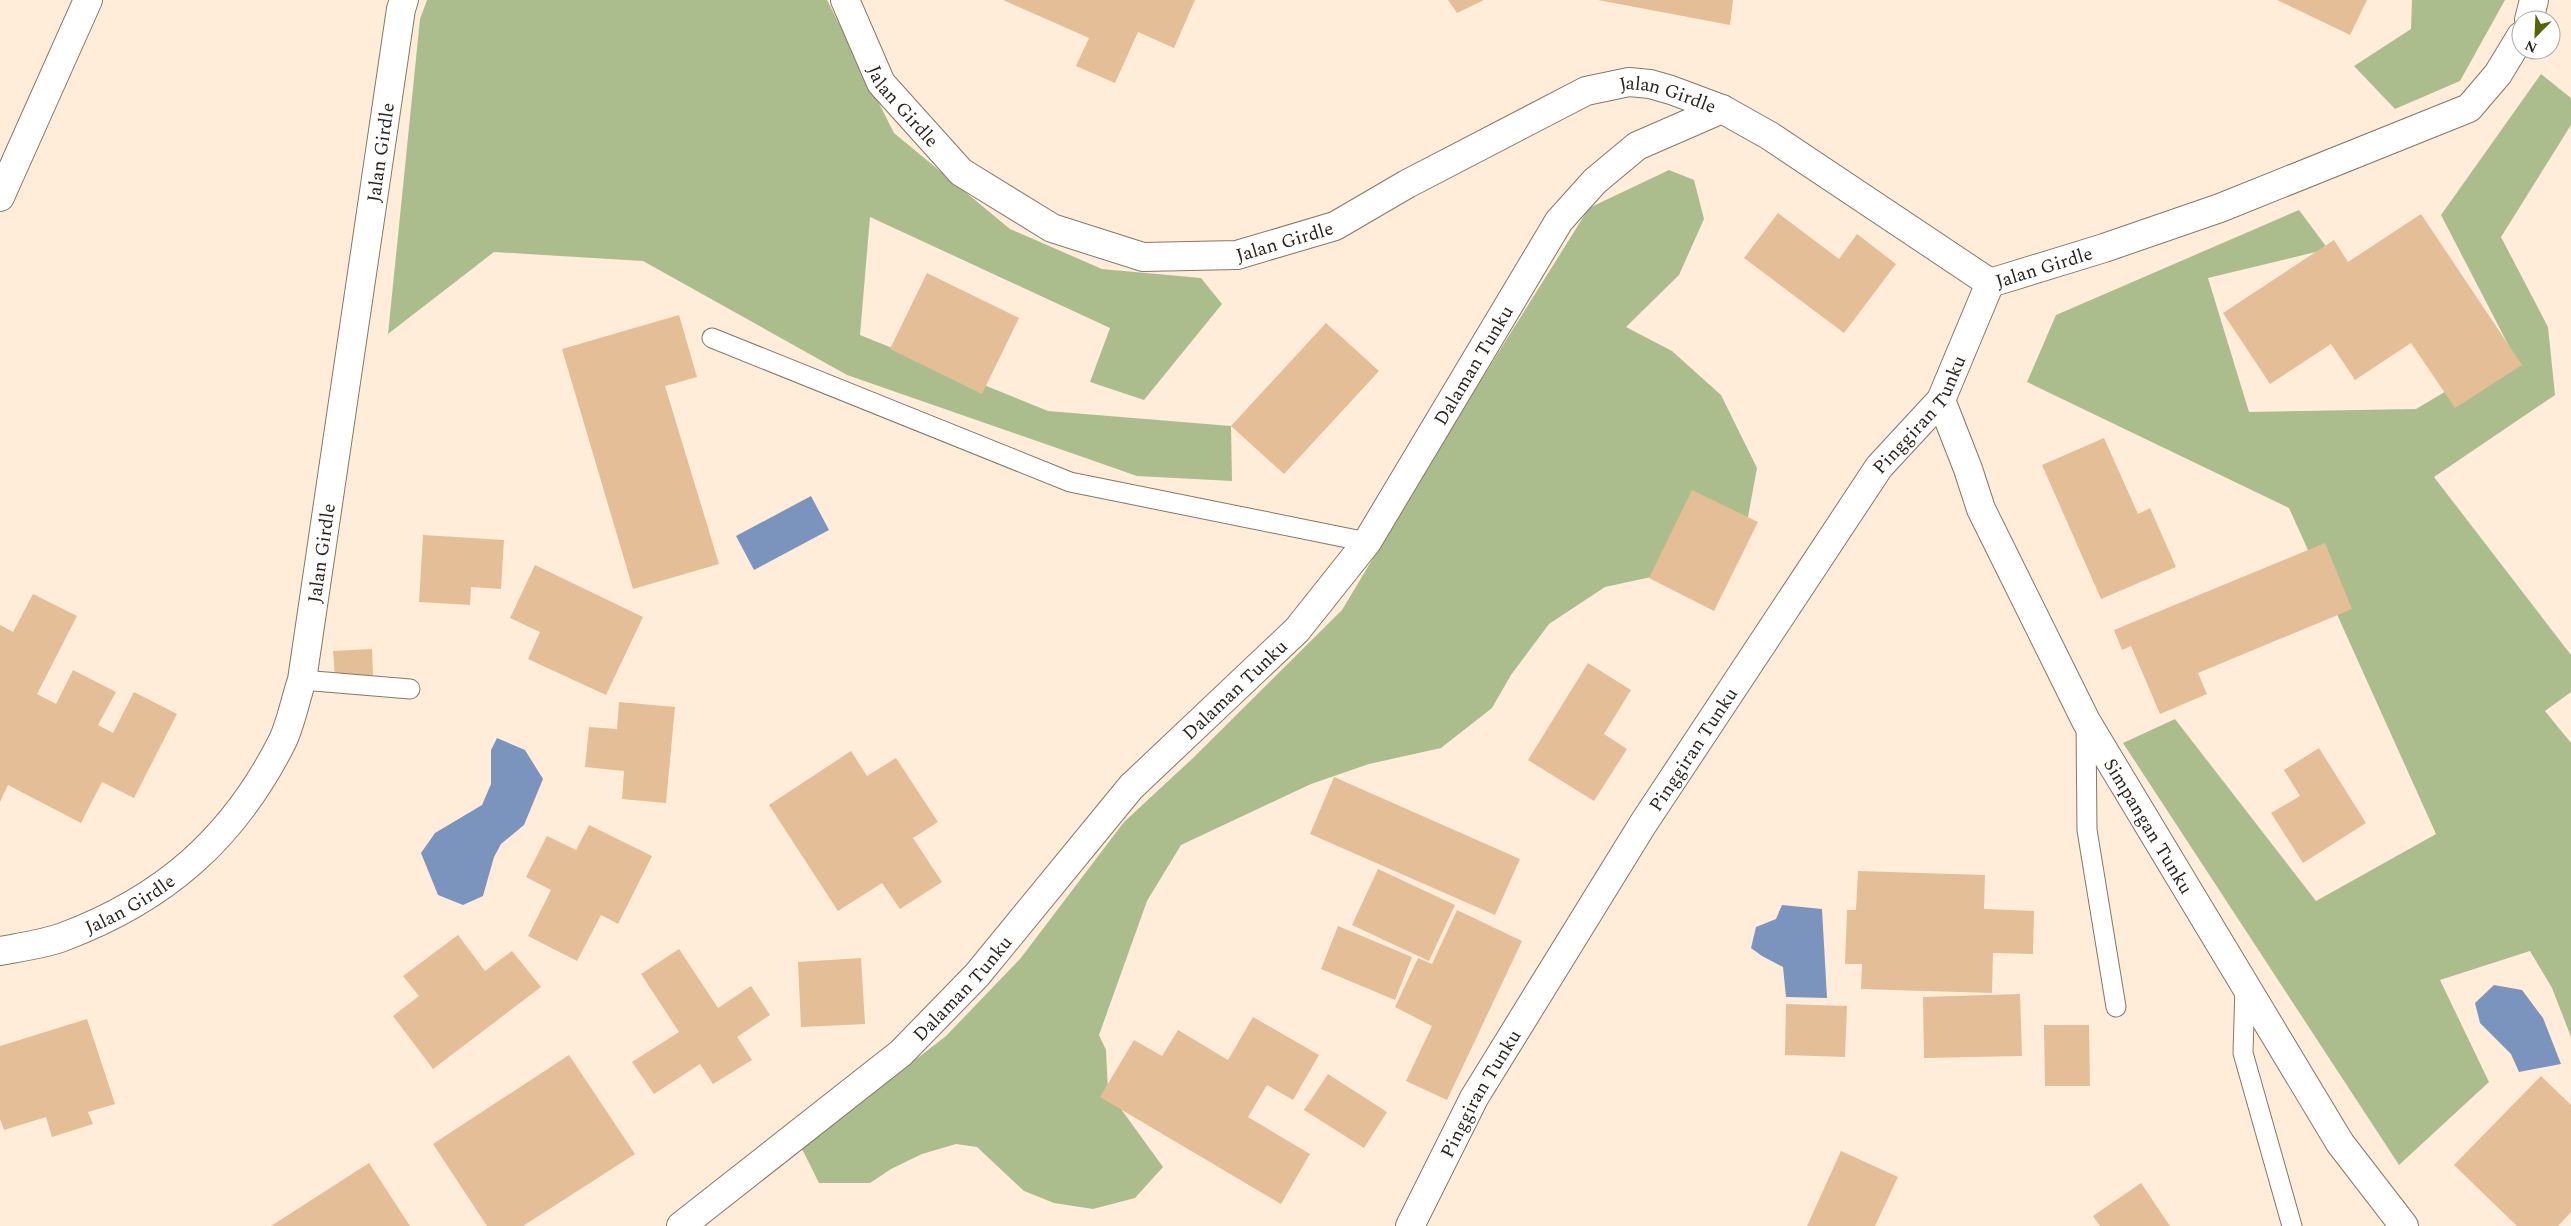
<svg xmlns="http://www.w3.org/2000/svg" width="2571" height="1226" font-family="Spectral,serif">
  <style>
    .forest { fill: #acbd8d }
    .water { fill: #7b94be }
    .building { fill: #e3be96 }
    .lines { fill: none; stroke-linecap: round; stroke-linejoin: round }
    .service-casing { stroke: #877766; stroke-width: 21 }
    .minor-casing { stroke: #877766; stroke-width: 30 }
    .service { stroke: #fff; stroke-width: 19 }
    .minor { stroke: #fff; stroke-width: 28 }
    .labels { text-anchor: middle; stroke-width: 5; stroke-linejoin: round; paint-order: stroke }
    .street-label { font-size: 19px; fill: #2a231d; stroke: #fff }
  </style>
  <rect width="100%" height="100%" fill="#ffedda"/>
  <path class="forest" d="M427 0H827L894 133 1010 229 1102 269 1201 278 1222 304 1144 400 1090 382 1110 328 870 217 860 335 1048 411 1231 426 1232 481 1137 476 847 375 643 261 494 252 388 334 420 19Z
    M2412 0H2505L2460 81 2395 109 2354 66 2411 29Z
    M2541 74 2571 98V125L2501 237 2548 327 2555 395 2434 477 2571 655V692L2545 711 2571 743V1037L2552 988 2530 951 2440 980 2489 1082 2399 1165 2123 743 2175 719 2316 901 2436 834 2289 508 2027 382 2056 315 2299 210 2328 249 2208 278 2249 412 2416 409 2512 352 2441 215Z
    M1669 170 1694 180 1704 219 1679 275 1626 327 1672 351 1721 395 1757 468 1745 533 1679 571 1605 587 1549 624 1511 675 1492 708 1441 748 1369 764 1311 784 1181 845 1147 901 1099 1035 1106 1050 1108 1091 1163 1167 1135 1198 1093 1209 1054 1203 1024 1191 977 1147 956 1144 922 1154 891 1169 870 1183H819L800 1145 843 1116 946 1036 1020 959 1124 822 1193 758 1342 610 1456 420 1589 208Z"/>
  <path class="water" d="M811 496 829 530 754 570 736 536Z
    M497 738 525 750 543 779 524 825 501 844 494 857 483 896 463 905 438 895 421 853 435 833 482 805 491 784V750Z
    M1782 905 1822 909 1827 998 1786 997 1783 967 1762 956 1751 948 1756 927 1776 919Z
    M2494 985 2522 990 2543 1018 2561 1064 2519 1072 2511 1054 2480 1023 2475 1003Z"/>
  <path class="building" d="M1003 0H1195L1174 48 1138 32 1115 83 1076 66 1089 38Z
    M1448 0H1484L1457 13Z
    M1598 0H1733L1730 25Z
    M2277 0H2367L2350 35Z
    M1778 213 1839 259 1857 234 1896 264 1844 333 1744 258Z
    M2421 214 2522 365 2455 408 2411 343 2355 380 2331 344 2270 384 2223 313 2334 240 2348 262Z
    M927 273 1019 318 982 394 890 349Z
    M679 315 697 377 665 386 719 564 633 589 562 349Z
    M1326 323 1379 371 1284 474 1231 426Z
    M2104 438 2138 514 2150 508 2176 567 2101 599 2042 465Z
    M1692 490 1758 522 1714 611 1649 578Z
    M423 535 504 540 501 589 471 587 470 605 419 602Z
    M2325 543 2352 609 2198 673 2207 694 2160 714 2131 646 2122 650 2114 630Z
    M535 565 643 617 606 695 528 659 540 632 510 618Z
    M33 594 77 616 37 694 56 704 73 670 116 692 98 725 113 733 134 692 177 714 134 798 102 782 81 823 8 785 0 802V625L13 632Z
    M372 649 373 675 335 677 333 651Z
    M1588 663 1631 690 1604 734 1627 749 1594 801 1528 760Z
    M619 702 675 707 666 803 622 799 624 771 585 767 589 727 617 729Z
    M2319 748 2366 823 2303 863 2271 813 2300 796 2284 770Z
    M851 751 867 776 896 758 938 822 913 838 942 882 900 909 882 883 838 911 769 805Z
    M1334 777 1520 859 1495 915 1310 834Z
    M589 825 652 856 618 924 601 915 577 961 528 936 551 890 526 877 547 836 576 850Z
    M1378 869 1455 905 1429 961 1352 925Z
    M1858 871 1985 875 1984 909 2034 911 2033 954 1993 953 1992 993 1861 989 1862 964H1845L1847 910H1856Z
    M1457 910 1522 941 1447 1100 1406 1081 1432 1026 1395 1007 1418 958 1432 964Z
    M1338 926 1412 957 1395 1000 1321 969Z
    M458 935 485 971 512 951 541 987 433 1069 393 1016 419 996 403 976Z
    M679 949 718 1008 751 986 770 1015 737 1037 752 1060 713 1084 700 1064 654 1094 632 1062 679 1032 641 974Z
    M861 958 865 1024 801 1027 798 962Z
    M2020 994 2022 1056 1924 1058 1923 997Z
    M1786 1004 1847 1006 1845 1057 1785 1055Z
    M1253 1017 1319 1055 1293 1100 1267 1085 1248 1117 1310 1154 1281 1204 1100 1097 1134 1040 1162 1056 1178 1030 1228 1060Z
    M87 1019 115 1104 88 1112 93 1124 52 1137 46 1117 4 1130 0 1119V1046Z
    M2044 1025H2089L2090 1086H2045Z
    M569 1055 635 1154 523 1226H487L433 1144Z
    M1328 1074 1387 1112 1364 1148 1304 1110Z
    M2541 1076 2571 1105V1212L2558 1226H2517L2454 1165Z
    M1841 1151 1898 1177 1875 1226H1807Z
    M369 1163 410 1226H271Z
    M2141 1183 2170 1226H2100L2093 1216Z"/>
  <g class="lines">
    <defs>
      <path id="service" d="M712 338 1070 482 1367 542
        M302 680 410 689
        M2086 722 2087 830 2116 1007
        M2245 986 2243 1053 2292 1226"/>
      <g id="minor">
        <path id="s1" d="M845 0 881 83 961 172 1052 228 1143 257 1237 255 1335 226 1407 184 1586 91 1629 82 1650 84 1671 90 1722 109 1770 136 1990 283 2104 248 2220 208 2469 108 2498 74 2521 36"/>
        <path d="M2529 20 2534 0"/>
        <path d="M0 197 88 0"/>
        <path id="s2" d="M1941 400 1968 469 1981 509 2086 721 2340 1143 2404 1226"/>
        <path id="s3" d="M0 951C21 947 44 944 63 937 164 899 233 839 282 742 291 724 295 700 302 680L401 9 404 0"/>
        <path id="s4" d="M681 1226 901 1053 977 975 1131 787 1297 630 1367 542 1559 221 1595 181 1637 146 1722 109"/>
        <path id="s5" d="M1410 1226 1474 1098 1643 824 1879 467 1941 400 1990 283"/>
      </g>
    </defs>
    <use href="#service" class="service-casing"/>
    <use href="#minor" class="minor-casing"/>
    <use href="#service" class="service"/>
    <use href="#minor" class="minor"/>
  </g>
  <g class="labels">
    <g class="street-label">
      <text dy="7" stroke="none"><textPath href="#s1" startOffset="978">Jalan Girdle</textPath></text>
      <text dy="7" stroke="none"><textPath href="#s1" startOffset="122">Jalan Girdle</textPath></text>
      <text dy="7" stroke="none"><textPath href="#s3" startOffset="964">Jalan Girdle</textPath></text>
      <text dy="7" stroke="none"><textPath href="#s1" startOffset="556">Jalan Girdle</textPath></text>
      <text dy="7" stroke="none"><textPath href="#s1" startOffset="1411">Jalan Girdle</textPath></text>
      <text dy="7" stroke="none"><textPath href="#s4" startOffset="1179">Dalaman Tunku</textPath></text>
      <text dy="7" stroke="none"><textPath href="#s5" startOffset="960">Pinggiran Tunku</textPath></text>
      <text dy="7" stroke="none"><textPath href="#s3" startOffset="559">Jalan Girdle</textPath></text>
      <text dy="7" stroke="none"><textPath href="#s4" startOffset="774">Dalaman Tunku</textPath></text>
      <text dy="7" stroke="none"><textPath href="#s5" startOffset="555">Pinggiran Tunku</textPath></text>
      <text dy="7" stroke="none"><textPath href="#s2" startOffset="475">Simpangan Tunku</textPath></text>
      <text dy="7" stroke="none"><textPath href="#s3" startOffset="139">Jalan Girdle</textPath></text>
      <text dy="7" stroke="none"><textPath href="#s4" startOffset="369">Dalaman Tunku</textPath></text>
      <text dy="7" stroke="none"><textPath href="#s5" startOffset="150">Pinggiran Tunku</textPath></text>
    </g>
  </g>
  <g transform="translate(2536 35) rotate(204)"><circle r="24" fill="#ffffff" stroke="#aaa7a5"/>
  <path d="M0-4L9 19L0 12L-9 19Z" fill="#576406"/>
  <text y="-8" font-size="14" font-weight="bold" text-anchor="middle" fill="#2a231d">N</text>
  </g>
</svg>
